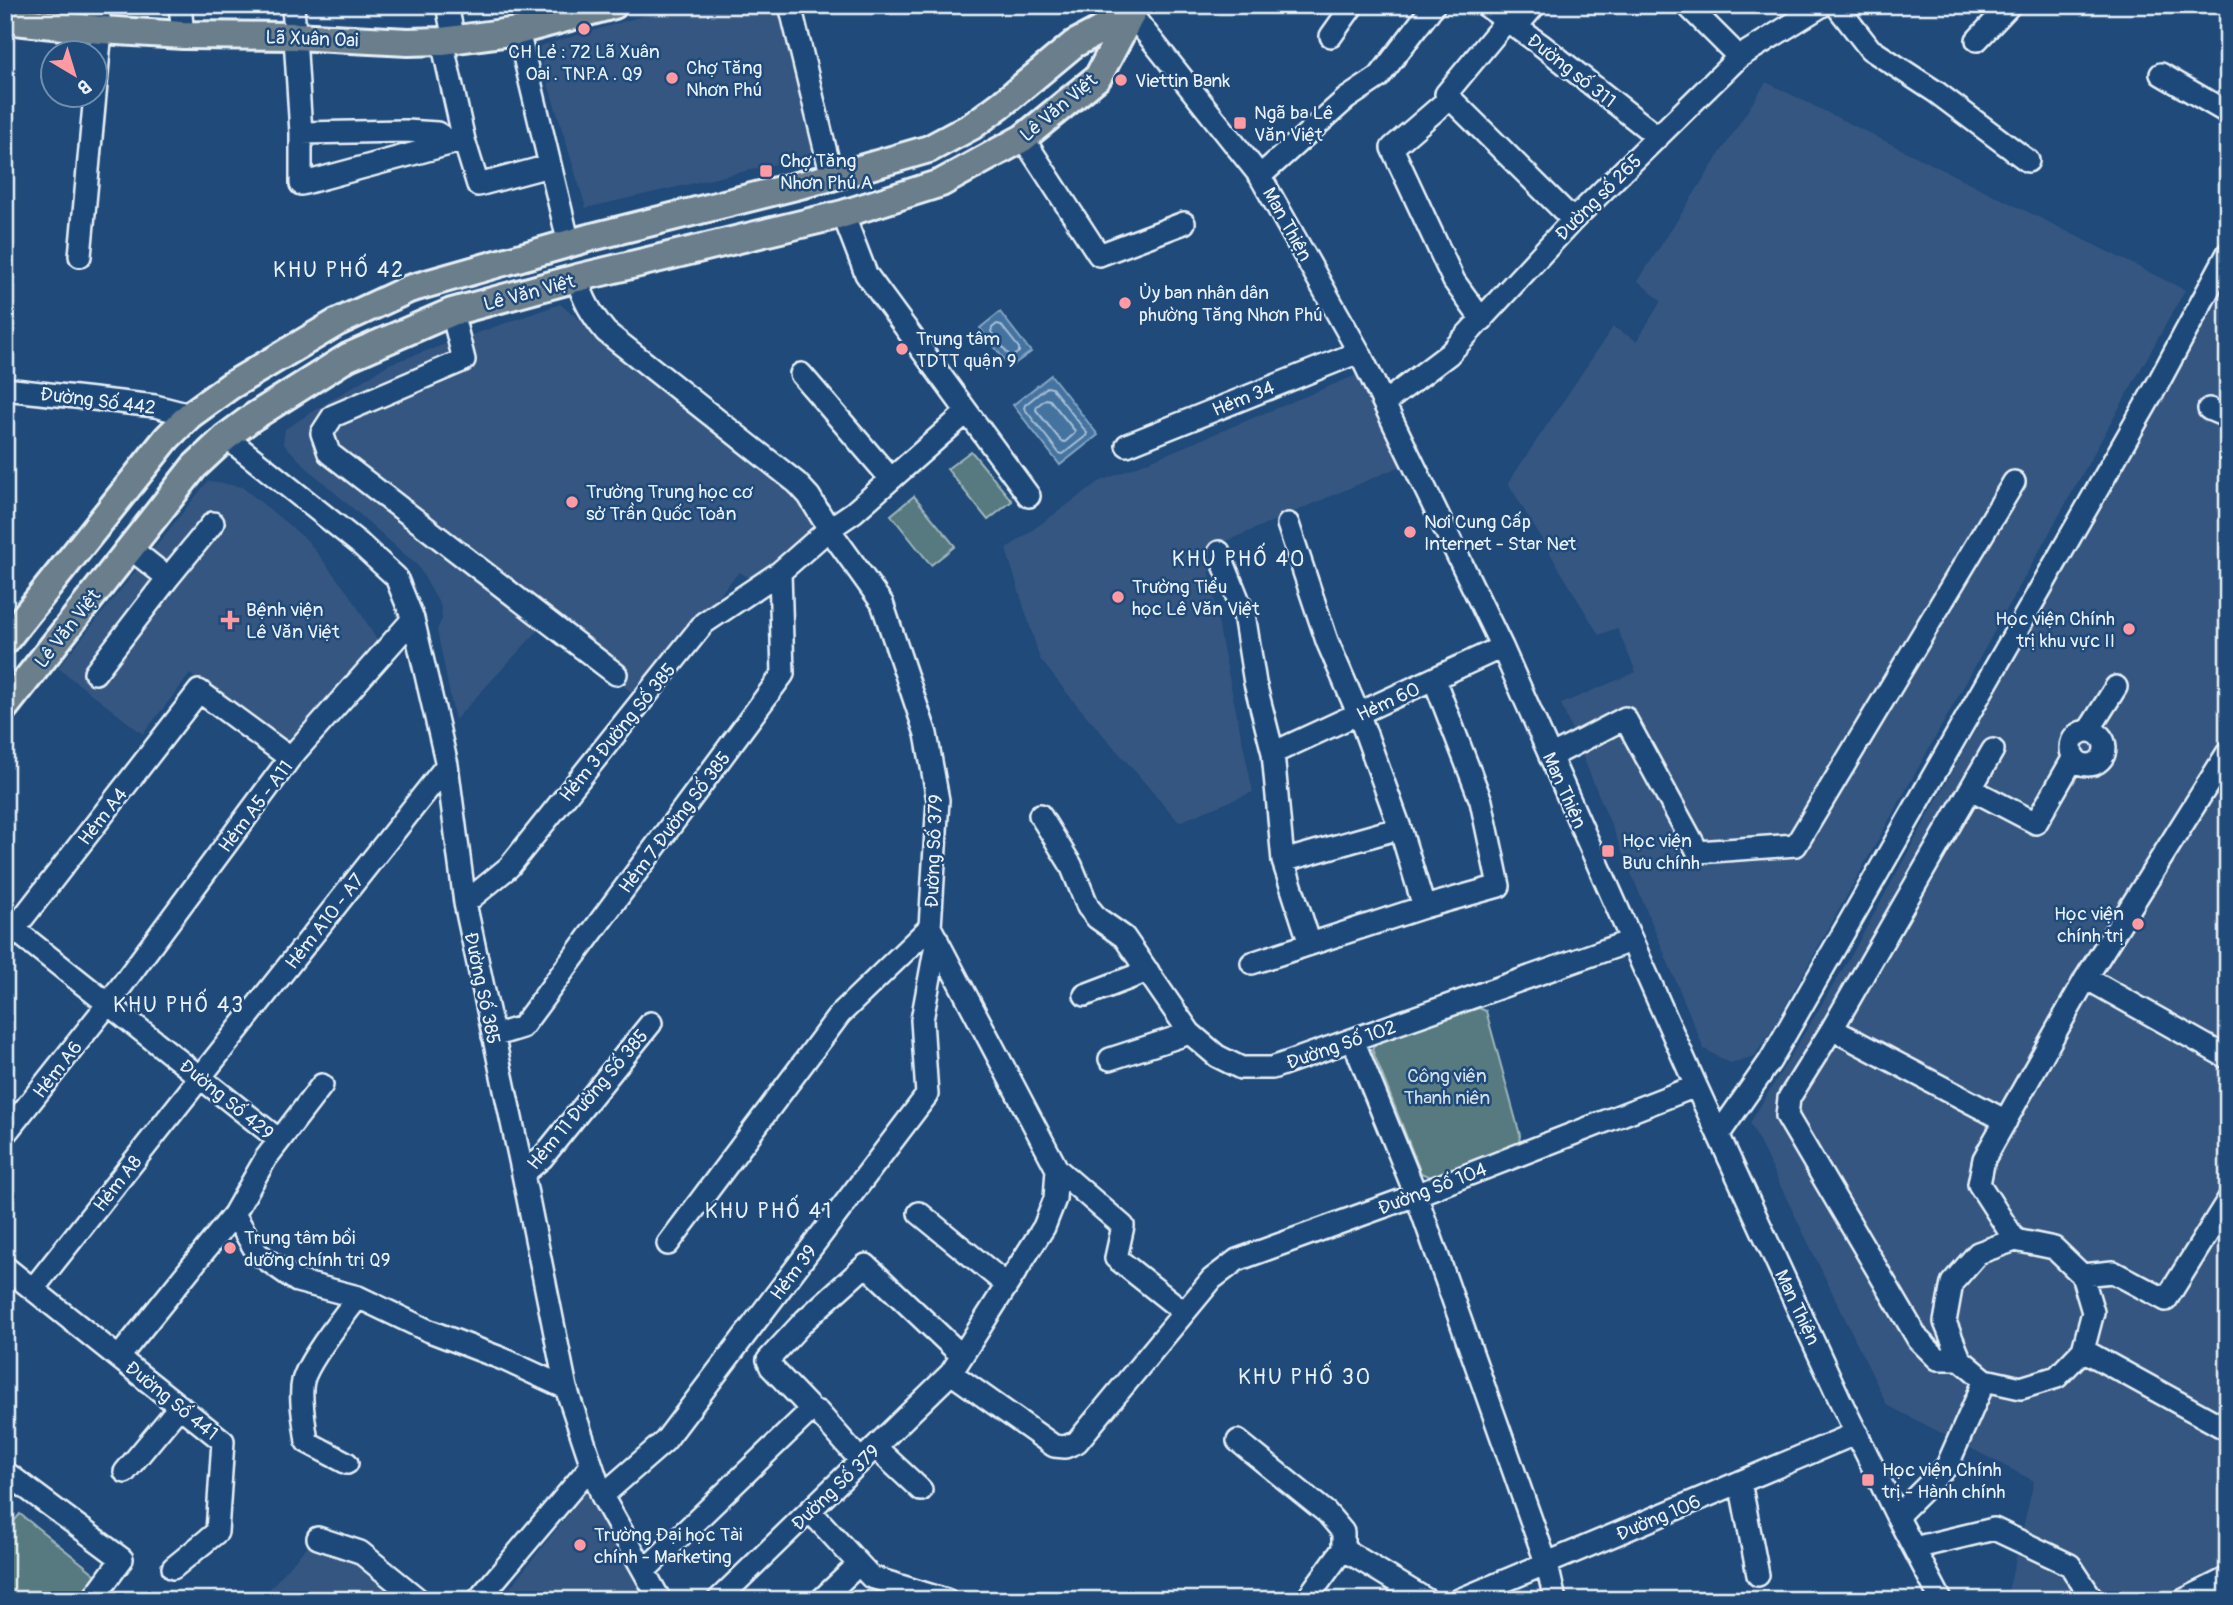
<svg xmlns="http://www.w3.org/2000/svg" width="2233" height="1605" font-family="Pangolin,sans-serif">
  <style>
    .built { fill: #365680 }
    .green { fill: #577a7f; stroke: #a0b6bc; stroke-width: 2 }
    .water { fill: #4573a0; stroke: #86a5c3; stroke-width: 2 }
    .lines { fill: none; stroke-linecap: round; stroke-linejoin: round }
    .shore { stroke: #a7bfd5; stroke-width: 2 }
    .minor-casing { stroke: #e8f1f8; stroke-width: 26 }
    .major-casing { stroke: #e8f1f8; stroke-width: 32 }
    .minor { stroke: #1f4a7a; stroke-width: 21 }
    .major { stroke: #6b7e8b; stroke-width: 26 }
    .poi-dot { fill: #ff9aa2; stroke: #1f4a7a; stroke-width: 2.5 }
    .labels { text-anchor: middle; stroke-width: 5; stroke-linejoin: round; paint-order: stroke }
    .street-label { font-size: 19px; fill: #e8f1f8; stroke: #1f4a7a }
    .poi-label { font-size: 19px; fill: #e8f1f8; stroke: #1f4a7a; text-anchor: start }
    .park-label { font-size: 19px; fill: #d2dfe6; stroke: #1f4a7a }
    .neighbourhood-label { font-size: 21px; letter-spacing: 2px; fill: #e8f1f8; stroke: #1f4a7a }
  </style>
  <rect width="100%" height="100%" fill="#1f4a7a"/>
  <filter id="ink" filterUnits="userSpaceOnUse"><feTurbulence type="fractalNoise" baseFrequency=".0143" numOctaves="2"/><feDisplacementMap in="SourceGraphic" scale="14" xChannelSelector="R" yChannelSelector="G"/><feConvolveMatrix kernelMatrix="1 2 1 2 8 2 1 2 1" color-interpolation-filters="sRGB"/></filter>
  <g filter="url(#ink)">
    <path class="built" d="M680 5H779L815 155 586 208 537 47Z
      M1766 82 2185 290 1773 1028 1754 1057 1730 1063 1704 1049 1561 704 1636 672 1617 628 1599 635 1508 483 1613 327 1637 341 1661 301 1638 281Z
      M2214 296 2228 304V1600H2006L2034 1481 1887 1405 1750 1123 1852 954Z
      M560 304 787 487 816 526 757 582 739 572 634 694 544 624 455 720 437 630 442 619 441 607 418 566 307 468 283 443 285 429 389 364Z
      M1366 371 1410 462 1206 550 1222 644 1253 792 1179 822 1071 698 1040 659 1006 549 1099 482Z
      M208 481 242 487 307 540 352 598 378 642 284 749 190 674 143 734 58 668Z
      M587 1491 646 1600H500Z
      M324 1527 433 1600H260Z"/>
    <path class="green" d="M971 451 1012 501 988 520 947 469Z
      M914 496 955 546 931 565 891 515Z
      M1479 1008 1486 1011 1520 1135 1519 1144 1432 1178 1421 1173 1372 1049 1377 1042Z
      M20 1514 105 1582 91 1600H5V1532Z"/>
    <path class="water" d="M1000 312 1031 352 1010 367 980 328Z
      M1051 375 1098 435 1060 465 1013 405Z"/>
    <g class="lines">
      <path class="shore" d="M997 324 1001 325 1019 348V352L1013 356 1009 355 991 332 992 328Z
        M1047 387 1052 388 1087 433 1086 436 1063 454 1059 453 1024 408 1025 405Z
        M1046 399 1050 400 1075 431 1074 434 1065 442 1061 441 1036 410 1037 406Z"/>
      <defs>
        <path id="minor" d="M180 5 183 35
          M293 5 301 133V184L464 140
          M447 5 454 40
          M790 5 832 177
          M1127 5 1131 14 1163 54 1260 176 1359 352 1502 647 1696 1086 1840 1400 1897 1516 1941 1600
          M1485 5 1540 44 1658 137
          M1687 5 1739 57
          M1836 5 1870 49 1936 92 2028 161
          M1507 20 1446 94 1573 220
          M1516 27 1535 5
          M518 31 569 244
          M1331 36 1353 5
          M1977 40 2010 5
          M442 41 464 140 478 185 549 166
          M2161 74 2228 113
          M1450 98 1392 148 1454 281 1482 320
          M301 133 406 131 437 133 453 143
          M1023 138 1099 255 1184 223
          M1260 176 1346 99 1379 77 1434 5
          M843 214 866 274 1029 496
          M80 256 101 30 97 5
          M577 278C583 300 592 315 606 332L797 483 809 496 829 529 882 603 926 734 938 800 930 927 1057 1169 1055 1199 1044 1227 951 1373 718 1600
          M452 312 464 360 333 416 322 433 329 453 616 674
          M801 374 891 479
          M5 389 155 406 190 415
          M1384 403 1449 354 1573 220 1739 57 1823 5
          M2209 409 2228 417
          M226 437 360 544 396 577 413 619 447 765 465 903 523 1174 566 1388 602 1496 660 1600
          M1127 445 1359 352
          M1288 524 1327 641 1359 715 1400 828 1424 907
          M130 548 168 578
          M1219 552 1244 614 1255 683 1273 753 1283 861 1310 944
          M95 673 168 578 213 523
          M2089 730 2116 687
          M2071 748a17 17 0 1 1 34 0a17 17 0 1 1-34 0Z
          M1273 753 1502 647
          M1550 757 1625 718 1698 852 1796 845 2014 482
          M1971 789 2036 823 2074 757
          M1040 815 1071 865 1088 907 1097 918 1124 937 1190 1033 1217 1056 1241 1068H1272L1631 941
          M1283 861 1400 828
          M465 903 509 867 704 623 780 572 829 529 854 512 967 412
          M5 922 279 1140
          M5 941 199 691 290 758
          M1252 963 1424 907 1499 886 1481 801 1434 679
          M2086 978 2228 1058
          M1085 995 1148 971
          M1832 1029 1993 750
          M493 1036 522 1027 783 674 780 572
          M1353 1040 1416 1195 1547 1565 1555 1600
          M1110 1059 1190 1033
          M322 1085 266 1158 234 1214 257 1253 297 1281 358 1297 427 1330 503 1359 566 1388
          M5 1134 108 1004 290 758 413 619
          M1719 1134 1770 1061 2156 387 2228 253
          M1057 1169 1123 1226 1116 1258 1184 1312
          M523 1174 542 1158 651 1023
          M919 1213 1007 1285
          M2015 1240 1978 1253 1952 1283 1945 1322 1960 1359 1985 1380 2021 1388 2057 1377 2083 1350 2093 1312 2082 1275 2054 1248 2015 1240 1979 1184 1984 1159 2086 978 2228 752
          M668 1244 840 1014 930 927
          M5 1267 223 1441 217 1532 173 1568
          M2082 1275 2113 1272 2166 1300 2228 1200
          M33 1289 447 765
          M2083 1350 2228 1430
          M119 1357 234 1214
          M1960 1359H1938L1918 1339 1787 1116 1789 1098 1832 1029 2006 1121
          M951 1373 1054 1446 1065 1447 1077 1442 1212 1279 1237 1260 1416 1195 1696 1086
          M813 1411 771 1367 768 1360 805 1320 866 1265 962 1356
          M1238 1441 1327 1513 1343 1532V1549L1306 1600
          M875 1447 921 1490
          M347 1463 307 1442C305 1425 299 1398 303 1381 308 1360 344 1316 358 1297
          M5 1472 122 1559 92 1600
          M125 1472 180 1406
          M1740 1482 1758 1575
          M602 1496 665 1441 927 1095 922 1020 937 939
          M810 1511 871 1577 946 1600
          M1897 1516 1947 1466 1985 1380
          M318 1538 360 1552 419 1600
          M1914 1548 1994 1529 2070 1565 2093 1600
          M1343 1549 1427 1600
          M644 1571 809 1412H818L861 1461
          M478 1600 591 1466
          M821 1600 859 1564
          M1459 1600 1857 1433
          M2184 1600 2228 1578"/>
        <path id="major" d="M5 20 101 30 183 35 294 36 408 42 442 41 518 31 614 5
          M5 641 167 438 190 415 230 386 336 323 409 289 588 238 832 177 929 149 972 126 1003 103 1074 44 1131 14
          M5 707 194 467 226 437 253 417 348 357 452 312 577 278 843 214 941 183 1023 138 1098 77 1136 5"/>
      </defs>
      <use href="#minor" class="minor-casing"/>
      <use href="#major" class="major-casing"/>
      <use href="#minor" class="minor"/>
      <use href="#major" class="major"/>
    </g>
  </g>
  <g class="poi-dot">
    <circle cx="584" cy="29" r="7"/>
    <circle cx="672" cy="78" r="7"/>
    <circle cx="1121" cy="80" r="7"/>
    <rect x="1233" y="116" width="14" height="14" rx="3.5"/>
    <rect x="759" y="164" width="14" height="14" rx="3.5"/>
    <circle cx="1125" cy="303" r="7"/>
    <circle cx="902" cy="349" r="7"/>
    <circle cx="572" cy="502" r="7"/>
    <circle cx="1410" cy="532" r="7"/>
    <circle cx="1118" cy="597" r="7"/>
    <path d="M226.5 609.5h7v7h7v7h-7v7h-7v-7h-7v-7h7z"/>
    <circle cx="2129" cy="629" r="7"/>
    <rect x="1601" y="844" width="14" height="14" rx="3.5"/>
    <circle cx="2138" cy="924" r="7"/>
    <circle cx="230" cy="1248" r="7"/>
    <rect x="1861" y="1473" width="14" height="14" rx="3.5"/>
    <circle cx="580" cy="1545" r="7"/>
  </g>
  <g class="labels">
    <g class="street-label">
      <text transform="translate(312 38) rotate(2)" y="7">Lã Xuân Oai</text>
      <text transform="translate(1572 70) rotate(38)" y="7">Đường số 311</text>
      <text transform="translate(1058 107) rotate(-40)" y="7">Lê Văn Việt</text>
      <text transform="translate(1598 197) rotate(-45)" y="7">Đường số 265</text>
      <text transform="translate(1288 224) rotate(61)" y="7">Man Thiện</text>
      <text transform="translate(529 292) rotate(-15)" y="7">Lê Văn Việt</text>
      <text transform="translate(1243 398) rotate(-22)" y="7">Hẻm 34</text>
      <text transform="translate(98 400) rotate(7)" y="7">Đường Số 442</text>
      <text transform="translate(67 628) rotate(-52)" y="7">Lê Văn Việt</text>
      <text transform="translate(1388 701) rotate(-25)" y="7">Hẻm 60</text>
      <text transform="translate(617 732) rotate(-51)" y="7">Hẻm 3 Đường Số 385</text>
      <text transform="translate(1565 790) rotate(66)" y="7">Man Thiện</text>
      <text transform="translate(255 806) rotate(-53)" y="7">Hẻm A5 - A11</text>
      <text transform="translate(102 816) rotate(-52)" y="7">Hẻm A4</text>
      <text transform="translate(674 822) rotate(-53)" y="7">Hẻm 7 Đường Số 385</text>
      <text transform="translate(933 851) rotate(-88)" y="7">Đường Số 379</text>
      <text transform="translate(324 921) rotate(-52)" y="7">Hẻm A10 - A7</text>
      <text transform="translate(483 988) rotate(78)" y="7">Đường Số 385</text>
      <text transform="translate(1341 1044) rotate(-19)" y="7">Đường Số 102</text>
      <text transform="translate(57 1069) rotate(-52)" y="7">Hẻm A6</text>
      <text transform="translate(227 1099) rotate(39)" y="7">Đường Số 429</text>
      <text transform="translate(587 1099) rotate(-50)" y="7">Hẻm 11 Đường Số 385</text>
      <text transform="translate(117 1183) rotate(-52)" y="7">Hẻm A8</text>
      <text transform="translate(1432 1188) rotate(-21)" y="7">Đường Số 104</text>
      <text transform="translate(793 1272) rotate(-53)" y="7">Hẻm 39</text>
      <text transform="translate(1798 1307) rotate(65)" y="7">Man Thiện</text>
      <text transform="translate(172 1400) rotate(39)" y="7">Đường Số 441</text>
      <text transform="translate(835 1487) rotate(-44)" y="7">Đường Số 379</text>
      <text transform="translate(1658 1517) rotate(-23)" y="7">Đường 106</text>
    </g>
    <g class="poi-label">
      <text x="584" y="58" text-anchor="middle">CH Lẻ : 72 Lã Xuân<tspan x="584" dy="22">Oai . TNP.A . Q9</tspan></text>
      <text x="686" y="74">Chợ Tăng<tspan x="686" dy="22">Nhơn Phú</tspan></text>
      <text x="1135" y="87">Viettin Bank</text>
      <text x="1254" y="119">Ngã ba Lê<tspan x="1254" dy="22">Văn Việt</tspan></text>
      <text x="780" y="167">Chợ Tăng<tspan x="780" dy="22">Nhơn Phú A</tspan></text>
      <text x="1139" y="299">Ủy ban nhân dân<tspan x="1139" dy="22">phường Tăng Nhơn Phú</tspan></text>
      <text x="916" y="345">Trung tâm<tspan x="916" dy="22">TDTT quận 9</tspan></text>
      <text x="586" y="498">Trường Trung học cơ<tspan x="586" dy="22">sở Trần Quốc Toản</tspan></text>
      <text x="1424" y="528">Nơi Cung Cấp<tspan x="1424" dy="22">Internet - Star Net</tspan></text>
      <text x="1132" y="593">Trường Tiểu<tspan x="1132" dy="22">học Lê Văn Việt</tspan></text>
      <text x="246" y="616">Bệnh viện<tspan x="246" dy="22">Lê Văn Việt</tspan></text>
      <text x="2115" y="625" text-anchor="end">Học viện Chính<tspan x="2115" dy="22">trị khu vực II</tspan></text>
      <text x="1622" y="847">Học viện<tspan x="1622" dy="22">Bưu chính</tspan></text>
      <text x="2124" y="920" text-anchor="end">Học viện<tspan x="2124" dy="22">chính trị</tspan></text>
      <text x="244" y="1244">Trung tâm bồi<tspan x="244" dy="22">dưỡng chính trị Q9</tspan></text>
      <text x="1882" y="1476">Học viện Chính<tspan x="1882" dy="22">trị - Hành chính</tspan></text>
      <text x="594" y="1541">Trường Đại học Tài<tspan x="594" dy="22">chính - Marketing</tspan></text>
    </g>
    <g class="park-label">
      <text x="1447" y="1082">Công viên<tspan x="1447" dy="22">Thanh niên</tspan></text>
    </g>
    <g class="neighbourhood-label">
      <text x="339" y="277">KHU PHỐ 42</text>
      <text x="1239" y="566">KHU PHỐ 40</text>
      <text x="179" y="1012">KHU PHỐ 43</text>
      <text x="769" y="1218">KHU PHỐ 41</text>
      <text x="1305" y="1384">KHU PHỐ 30</text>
    </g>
  </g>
  <rect width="2233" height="1605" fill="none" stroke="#1f4a7a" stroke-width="28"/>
  <rect x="14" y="14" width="2205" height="1577" fill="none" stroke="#e8f1f8" stroke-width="2.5" filter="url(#ink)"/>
  <g transform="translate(74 74) rotate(142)"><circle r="33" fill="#1f4a7a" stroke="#6f8dac" stroke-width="2"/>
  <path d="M0-5L12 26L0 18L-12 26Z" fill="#ff9aa2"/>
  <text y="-10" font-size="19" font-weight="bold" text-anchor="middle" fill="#e8f1f8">B</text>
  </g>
</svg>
